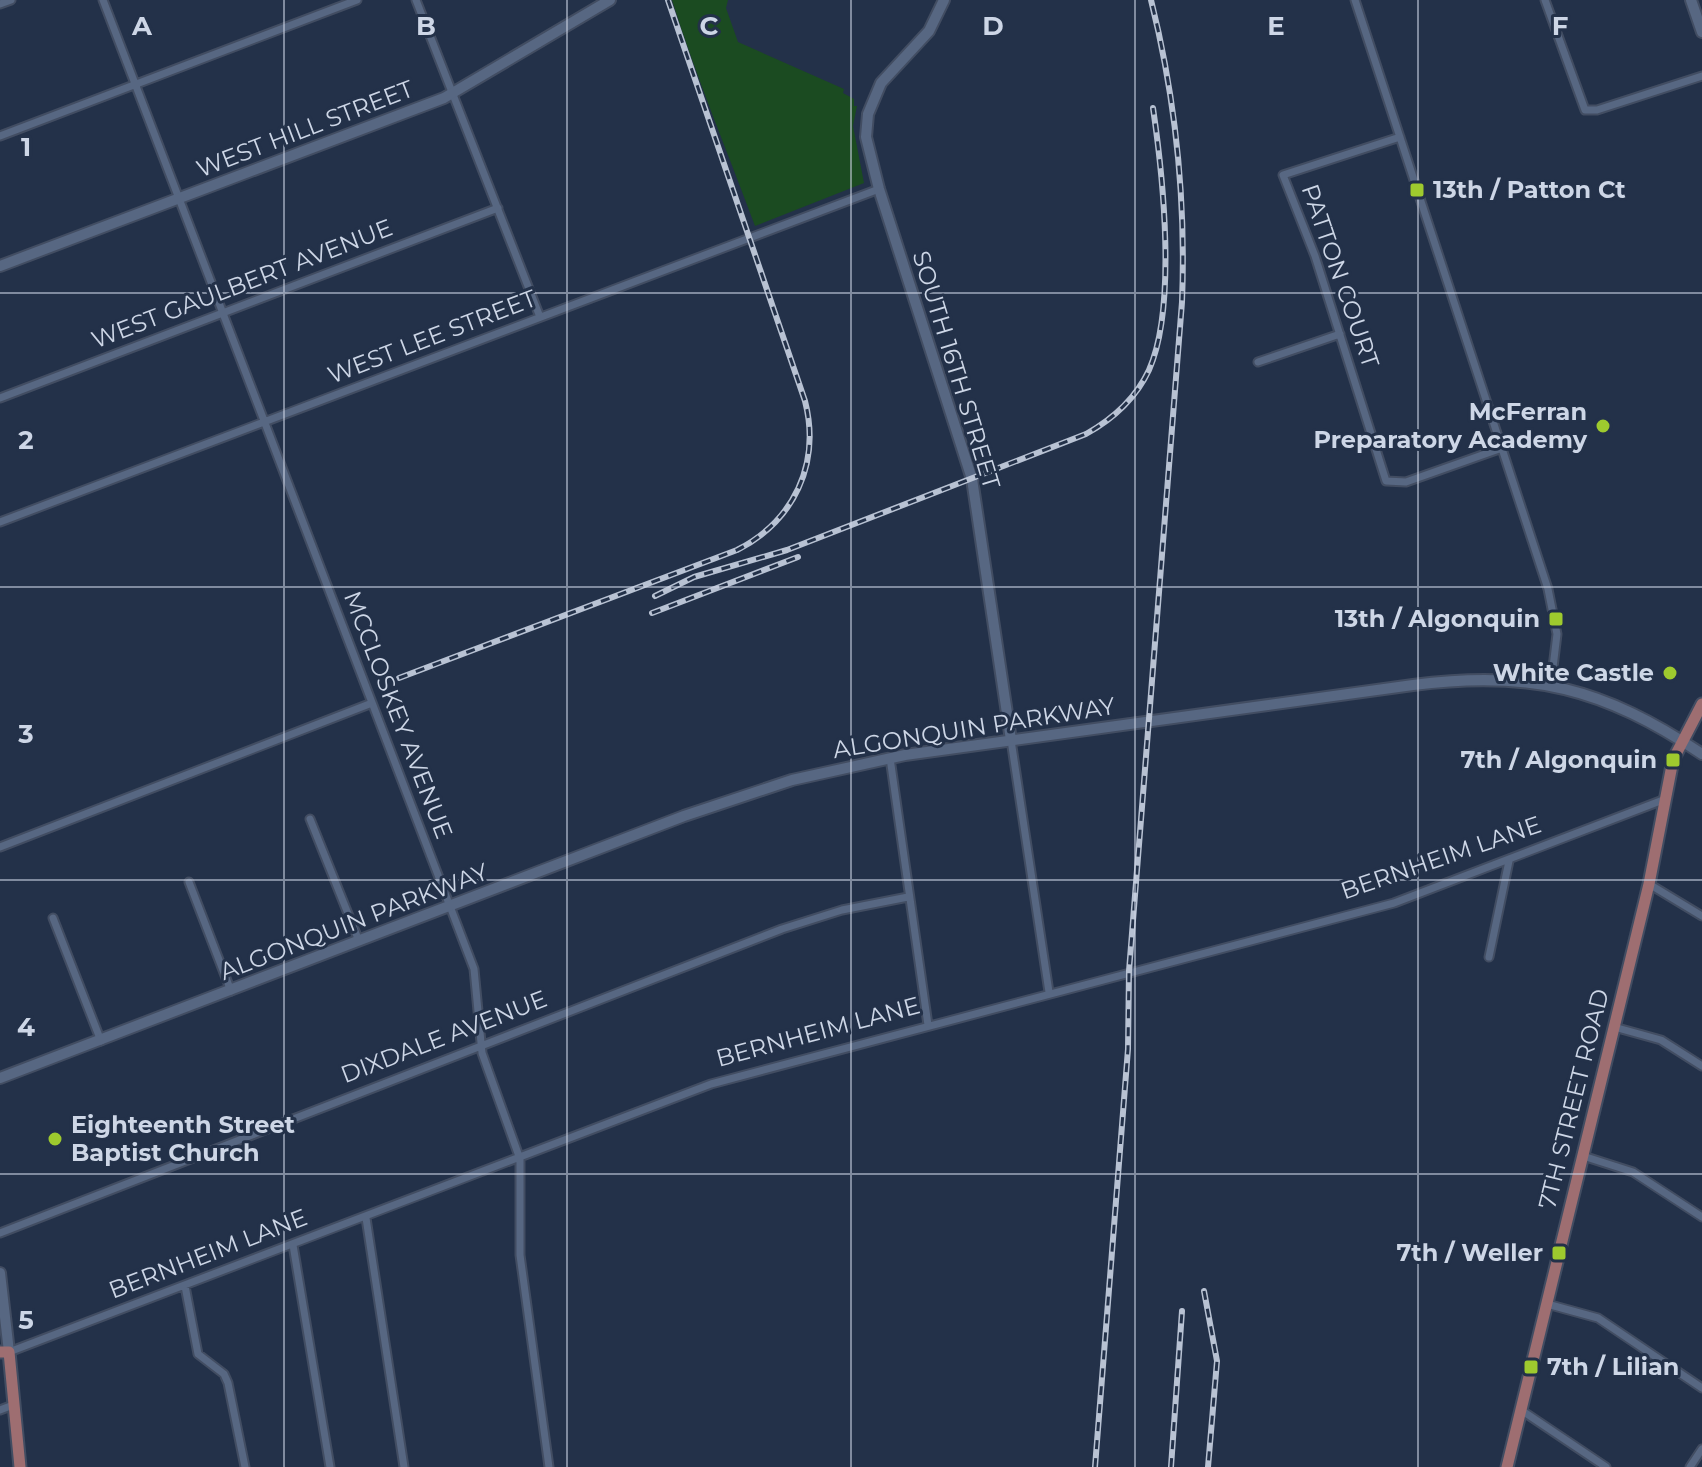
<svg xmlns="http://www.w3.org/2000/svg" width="1702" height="1467" font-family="Montserrat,sans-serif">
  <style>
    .green { fill: #1b4b21 }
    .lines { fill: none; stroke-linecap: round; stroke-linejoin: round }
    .street-casing { stroke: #424d62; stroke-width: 11 }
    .secondary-casing { stroke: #424d62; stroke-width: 14 }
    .primary-casing { stroke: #424d62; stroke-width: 15 }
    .street { stroke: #576782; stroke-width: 7 }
    .secondary { stroke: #576782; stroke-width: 10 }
    .primary { stroke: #9e6e71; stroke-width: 11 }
    .rail-casing { stroke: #b8c2d3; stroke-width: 6 }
    .rail { stroke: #233149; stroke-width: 3; stroke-dasharray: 9; stroke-linecap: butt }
    .grid { fill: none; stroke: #cdd6e6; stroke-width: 2; stroke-opacity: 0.55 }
    .poi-dot { fill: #9eca2e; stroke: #233149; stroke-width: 3 }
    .labels { text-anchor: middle; stroke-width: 6; stroke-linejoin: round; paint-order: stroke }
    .street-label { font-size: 24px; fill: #cdd6e6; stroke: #233149 }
    .poi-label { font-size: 24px; font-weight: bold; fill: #cdd6e6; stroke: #233149; text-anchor: end }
    .grid-label { font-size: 26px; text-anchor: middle; font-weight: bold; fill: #cdd6e6; stroke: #233149; stroke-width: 6; stroke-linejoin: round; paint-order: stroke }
  </style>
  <rect width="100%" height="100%" fill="#233149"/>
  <path class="green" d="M672 0H728L726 8 738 42 844 89 843 93 854 99V106H857L853 126 864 183 755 226C727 150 696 77 672 0Z"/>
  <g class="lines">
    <defs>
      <path id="street" d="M103 0 474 969 482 1053 520 1159V1255L549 1467
        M416 0 540 317
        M1355 0 1548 589 1557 634 1551 684
        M1545 0 1585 110H1597L1702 76
        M0 4 11 0
        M0 136 357 0
        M1400 137 1283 175 1315 256 1386 481 1406 482 1502 448
        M1258 362 1340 334
        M0 398 498 208
        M0 522 879 189
        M1011 740 1049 992
        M890 758 928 1025
        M310 819 359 941
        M0 847 372 703
        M189 882 231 991
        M1649 884 1702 916
        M53 918 101 1041
        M1489 957 1509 861
        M1614 1027 1661 1040 1702 1066
        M1583 1156 1633 1172 1702 1217
        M366 1218 404 1467
        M0 1233 782 929 842 910 908 897
        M293 1245 330 1467
        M185 1286 198 1354 224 1374 228 1383 245 1467
        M1547 1304 1598 1318 1702 1388
        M9 1352 711 1084 1394 903 1663 800
        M0 1410 13 1405
        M1521 1410 1606 1467
        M1690 1467 1702 1449"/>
      <path id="secondary" d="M944 0 929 31 881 83 868 114 866 137 879 189 972 479 1011 740
        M1691 0 1702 32
        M0 266 444 98 610 0
        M0 1078 684 816 792 780 905 755 1413 685C1532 670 1603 688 1702 754
        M0 1273 9 1352"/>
      <path id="primary" d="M0 1352H9L20 1467
        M1507 1467 1649 884 1673 760 1702 704"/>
    </defs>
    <use href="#street" class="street-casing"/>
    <use href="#secondary" class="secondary-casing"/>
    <use href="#primary" class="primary-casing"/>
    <use href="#street" class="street"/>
    <use href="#secondary" class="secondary"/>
    <use href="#primary" class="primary"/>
    <defs>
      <path id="rail" d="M655 596 694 577 787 550 1086 434C1113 419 1136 398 1149 370 1177 307 1163 176 1153 108
        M652 613 798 557
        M399 678 737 550C794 521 821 464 805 401L668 0
        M1204 1291 1217 1361 1208 1467
        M1095 1467 1128 1049 1129 971 1182 302C1186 200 1176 100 1151 0
        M1171 1467 1182 1311"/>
    </defs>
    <use href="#rail" class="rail-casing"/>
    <use href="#rail" class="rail"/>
  </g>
  <path class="grid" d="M284 0V1467M567 0V1467M851 0V1467M1135 0V1467M1418 0V1467M0 293H1702M0 587H1702M0 880H1702M0 1174H1702"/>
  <g class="poi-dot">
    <rect x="1409" y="182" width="16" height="16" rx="4"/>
    <circle cx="1603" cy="426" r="8"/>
    <rect x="1548" y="611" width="16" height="16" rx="4"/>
    <circle cx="1670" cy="673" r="8"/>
    <rect x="1665" y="752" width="16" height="16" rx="4"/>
    <circle cx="55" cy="1139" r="8"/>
    <rect x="1551" y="1245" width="16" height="16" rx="4"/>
    <rect x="1523" y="1359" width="16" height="16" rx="4"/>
  </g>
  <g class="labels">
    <g class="street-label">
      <text transform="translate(305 129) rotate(-21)" y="8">WEST HILL STREET</text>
      <text transform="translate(1340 276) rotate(71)" y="8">PATTON COURT</text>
      <text transform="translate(242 284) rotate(-21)" y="8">WEST GAULBERT AVENUE</text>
      <text transform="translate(432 337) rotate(-21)" y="8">WEST LEE STREET</text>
      <text transform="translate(956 370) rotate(73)" y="8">SOUTH 16TH STREET</text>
      <text transform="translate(398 715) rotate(69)" y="8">MCCLOSKEY AVENUE</text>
      <text transform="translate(974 728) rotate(-9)" y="8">ALGONQUIN PARKWAY</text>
      <text transform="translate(1441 858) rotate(-19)" y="8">BERNHEIM LANE</text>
      <text transform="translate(354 922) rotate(-21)" y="8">ALGONQUIN PARKWAY</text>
      <text transform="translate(818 1032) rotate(-15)" y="8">BERNHEIM LANE</text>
      <text transform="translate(444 1037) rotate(-21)" y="8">DIXDALE AVENUE</text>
      <text transform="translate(1574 1099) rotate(-76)" y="8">7TH STREET ROAD</text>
      <text transform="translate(208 1254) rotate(-21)" y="8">BERNHEIM LANE</text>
    </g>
    <g class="poi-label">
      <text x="1433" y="198" text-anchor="start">13th / Patton Ct</text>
      <text x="1587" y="420">McFerran<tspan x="1587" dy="28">Preparatory Academy</tspan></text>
      <text x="1540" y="627">13th / Algonquin</text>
      <text x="1654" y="681">White Castle</text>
      <text x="1657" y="768">7th / Algonquin</text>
      <text x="71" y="1133" text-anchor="start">Eighteenth Street<tspan x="71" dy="28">Baptist Church</tspan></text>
      <text x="1543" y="1261">7th / Weller</text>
      <text x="1547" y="1375" text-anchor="start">7th / Lilian</text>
    </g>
  </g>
  <g class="grid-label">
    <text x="142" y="35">A</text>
    <text x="426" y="35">B</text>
    <text x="709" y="35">C</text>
    <text x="993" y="35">D</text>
    <text x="1276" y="35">E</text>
    <text x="1560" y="35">F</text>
    <text x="26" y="156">1</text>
    <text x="26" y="449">2</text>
    <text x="26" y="743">3</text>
    <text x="26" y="1036">4</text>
    <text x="26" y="1329">5</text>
  </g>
</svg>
